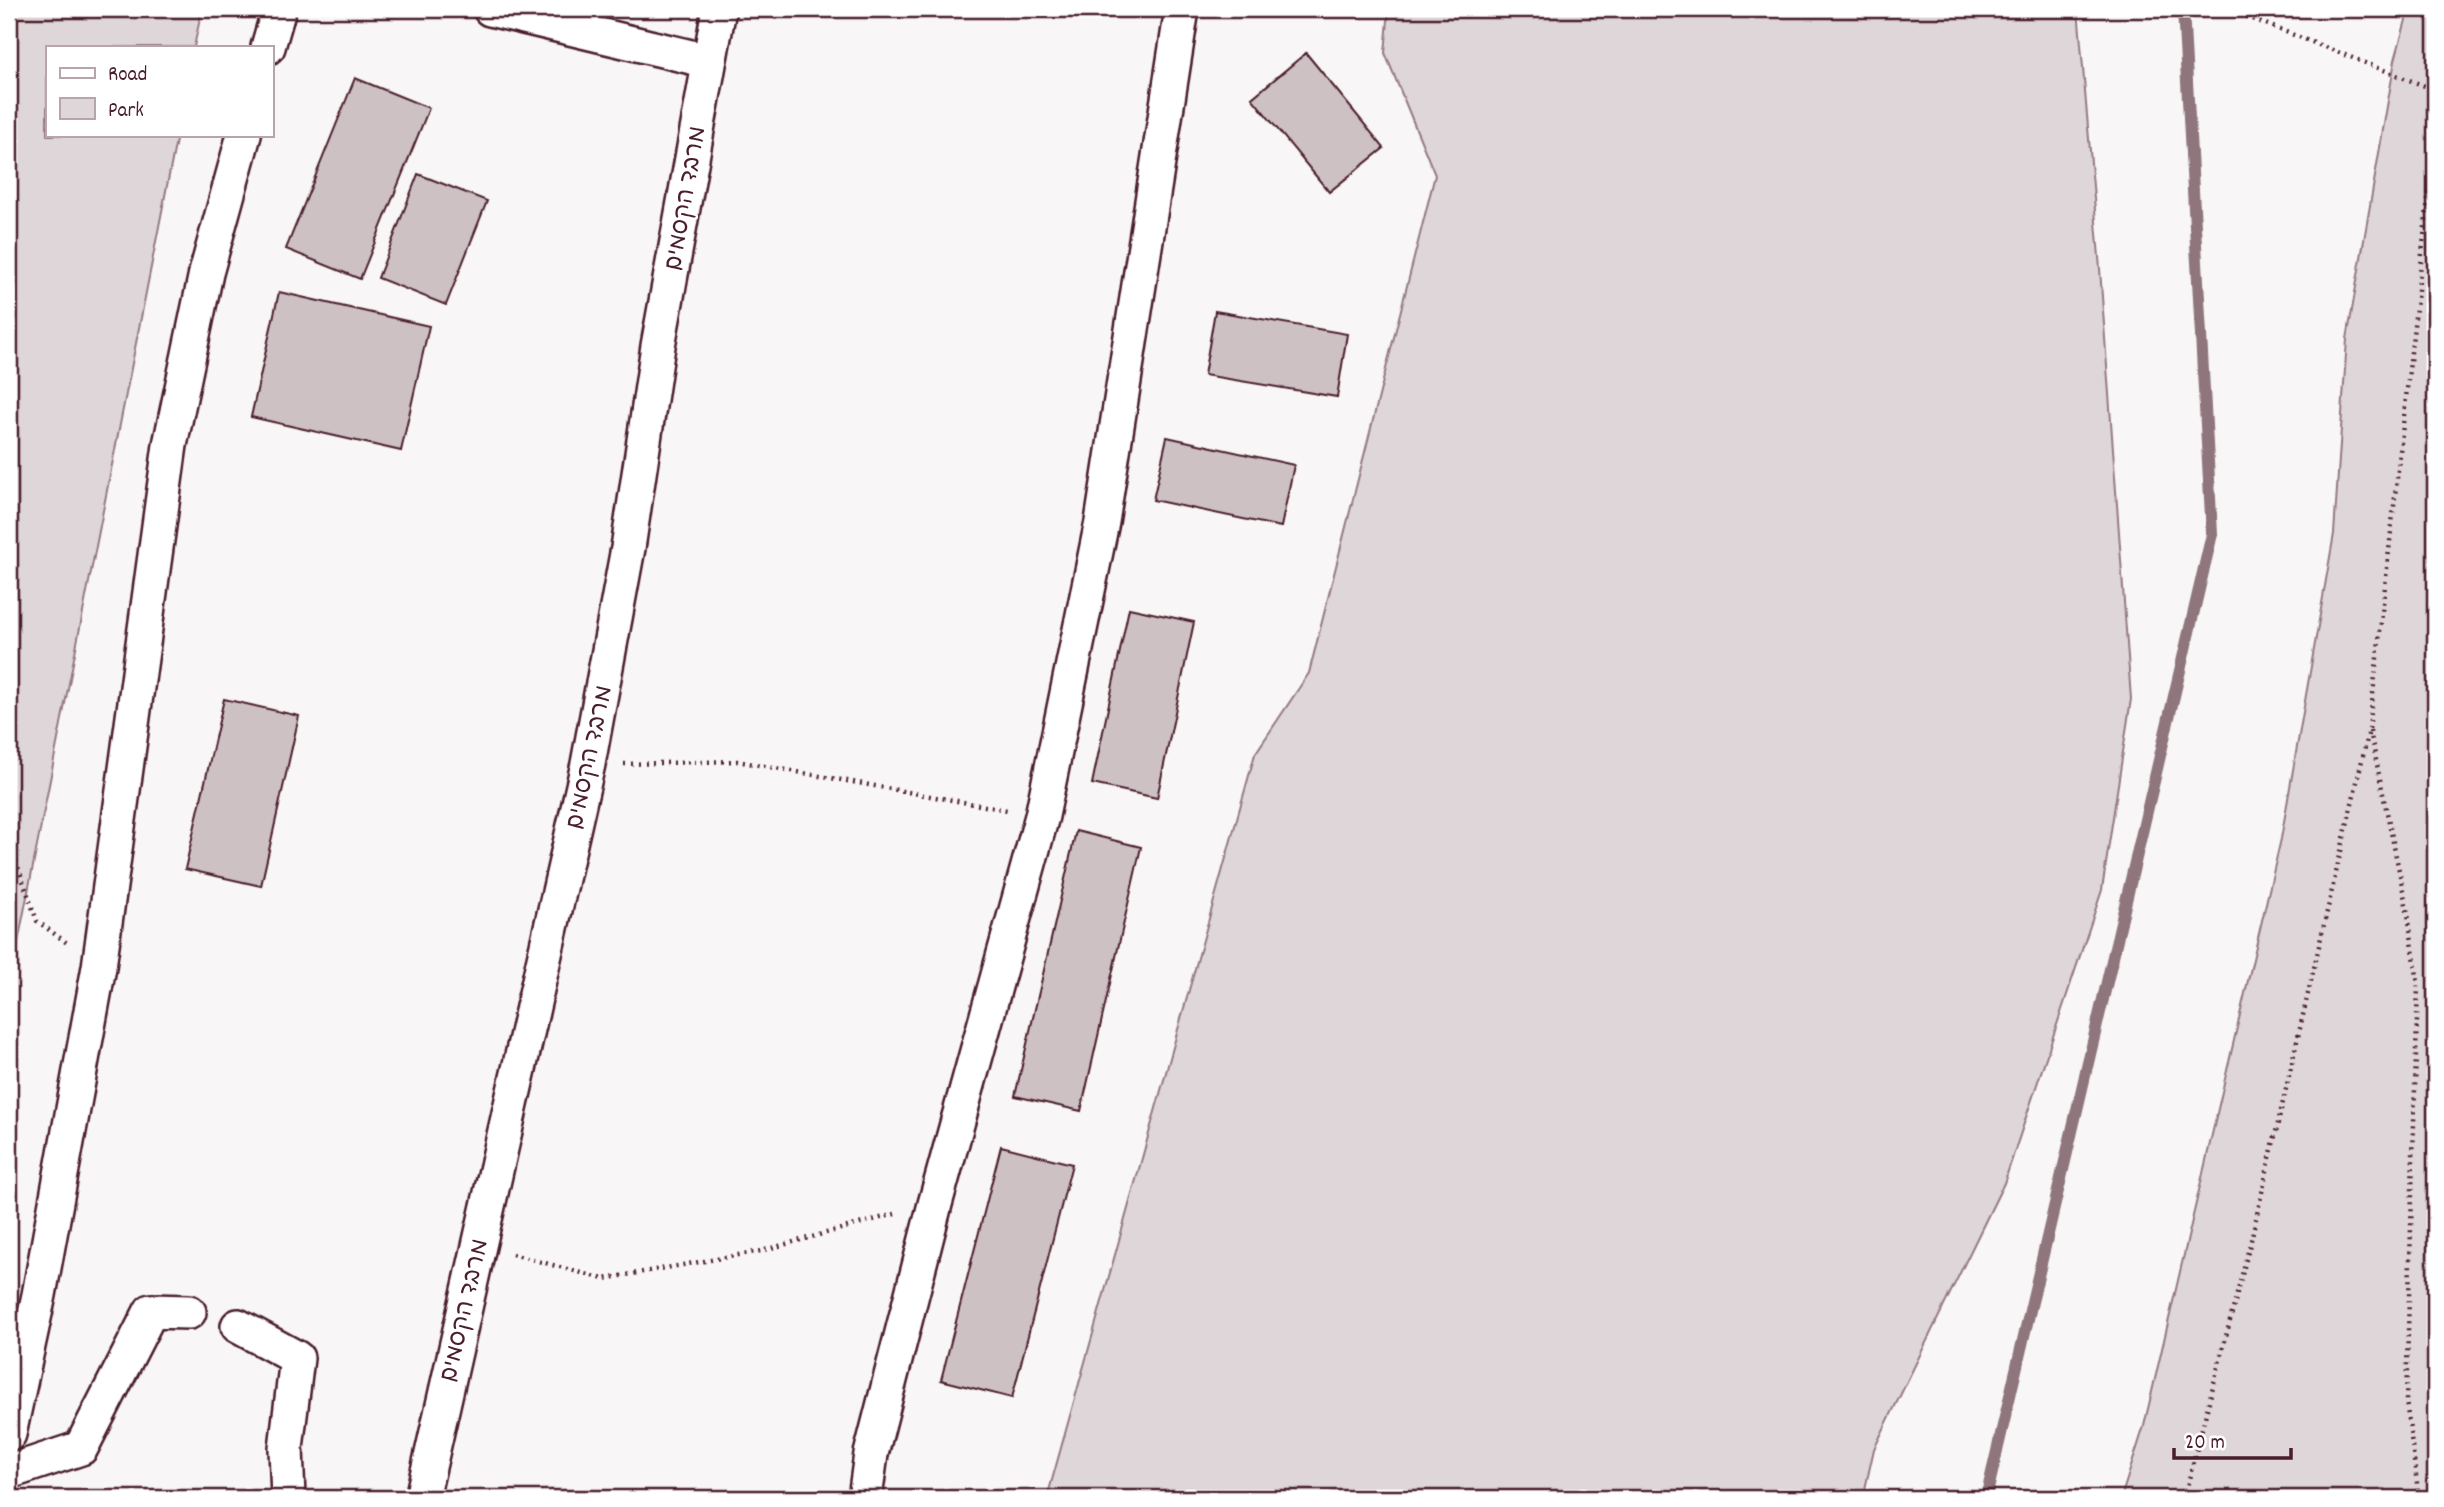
<svg xmlns="http://www.w3.org/2000/svg" width="2444" height="1507" font-family="Dekko,'Playpen Sans Hebrew',sans-serif">
  <style>
    .green { fill: #ded6d9; stroke: #947a82; stroke-width: 2 }
    .lines { fill: none; stroke-linecap: round; stroke-linejoin: round }
    .stream { stroke: #8f747b; stroke-width: 12 }
    .building { fill: #cdc1c4; stroke: #4a1f2b; stroke-width: 2 }
    .street-casing { stroke: #4a1f2b; stroke-width: 38 }
    .path { stroke: #4a1f2b; stroke-width: 4.5; stroke-dasharray: 2 5; stroke-linecap: butt }
    .street { stroke: #fff; stroke-width: 33 }
    .labels { text-anchor: middle; stroke-width: 5; stroke-linejoin: round; paint-order: stroke }
    .street-label { font-size: 24px; fill: #4a1f2b; stroke: #fff }
  </style>
  <rect width="100%" height="100%" fill="#f8f6f7"/>
  <filter id="ink" filterUnits="userSpaceOnUse"><feTurbulence type="fractalNoise" baseFrequency=".0143" numOctaves="2"/><feDisplacementMap in="SourceGraphic" scale="14" xChannelSelector="R" yChannelSelector="G"/><feConvolveMatrix kernelMatrix="1 2 1 2 8 2 1 2 1" color-interpolation-filters="sRGB"/></filter>
  <g filter="url(#ink)">
    <path class="green" d="M9 9H202L194 47H47V135H177L9 988Z
      M1389 9H2078L2100 269 2131 699 2102 890 2004 1183 1874 1449 1863 1498H1047L1255 754 1309 673 1435 175 1385 53Z
      M2409 9H2435V1498H2121L2144 1426 2281 839 2334 534 2347 339 2395 60Z"/>
    <g class="lines">
      <path class="stream" d="M1986 1498 2212 534 2183 9"/>
    </g>
    <path class="building" d="M1306 53 1384 148 1329 192 1252 98Z
      M355 78 429 108 360 279 286 249Z
      M418 174 487 201 446 305 378 278Z
      M279 292 429 326 401 451 251 417Z
      M1215 311 1347 334 1337 397 1204 375Z
      M1167 437 1294 465 1281 527 1153 500Z
      M1129 608 1194 622 1157 798 1092 784Z
      M224 699 299 716 261 886 185 869Z
      M1076 831 1141 847 1081 1111 1015 1096Z
      M1001 1146 1072 1164 1012 1398 941 1380Z"/>
    <g class="lines">
      <defs>
        <path id="street" d="M490 9 708 61
          M268 47 279 9
          M238 1326 297 1358 286 1448 288 1498
          M9 1434 39 1295 99 967 170 445 206 273 244 135
          M9 1472 81 1448 151 1311 189 1312
          M422 1498 588 764 628 548 658 346 719 9
          M865 1498 871 1454 935 1204 1042 816 1102 522 1182 9"/>
      </defs>
      <use href="#street" class="street-casing"/>
      <path class="path" d="M2227 9 2435 90
        M2370 731 2408 914 2418 983 2406 1401 2419 1498
        M624 764 737 761 1007 810
        M9 841 37 921 67 943
        M512 1254 604 1279 761 1251 895 1214
        M2184 1498 2251 1240 2369 730 2430 182 2435 156"/>
      <use href="#street" class="street"/>
    </g>
  </g>
  <g class="labels">
    <g class="street-label">
      <text transform="translate(684 198) rotate(-80)" y="8">מרבד הקסמים</text>
      <text transform="translate(588 757) rotate(-78)" y="8">מרבד הקסמים</text>
      <text transform="translate(463 1310) rotate(-77)" y="8">מרבד הקסמים</text>
    </g>
  </g>
  <rect width="2444" height="1507" fill="none" stroke="#fff" stroke-width="35"/>
  <rect x="18" y="18" width="2409" height="1472" fill="none" stroke="#4a1f2b" stroke-width="2.5" filter="url(#ink)"/>
  <rect x="46" y="46" width="228" height="91" fill="#ffffff" stroke="#b7a5aa" stroke-width="2"/>
  <rect x="60" y="68" width="35" height="10" fill="#ffffff" stroke="#b7a5aa" stroke-width="2"/>
  <text x="108" y="80" font-size="21" fill="#4a1f2b">Road</text>
  <rect x="60" y="98" width="35" height="21" fill="#ded6d9" stroke="#b7a5aa" stroke-width="2"/>
  <text x="108" y="116" font-size="21" fill="#4a1f2b">Park</text>
  <path d="M2174 1448v10h117v-10" fill="none" stroke="#4a1f2b" stroke-width="3.5"/>
  <text x="2185" y="1448" font-size="21" fill="#4a1f2b" stroke="#ffffff" stroke-width="5" paint-order="stroke">20 m</text>
</svg>
